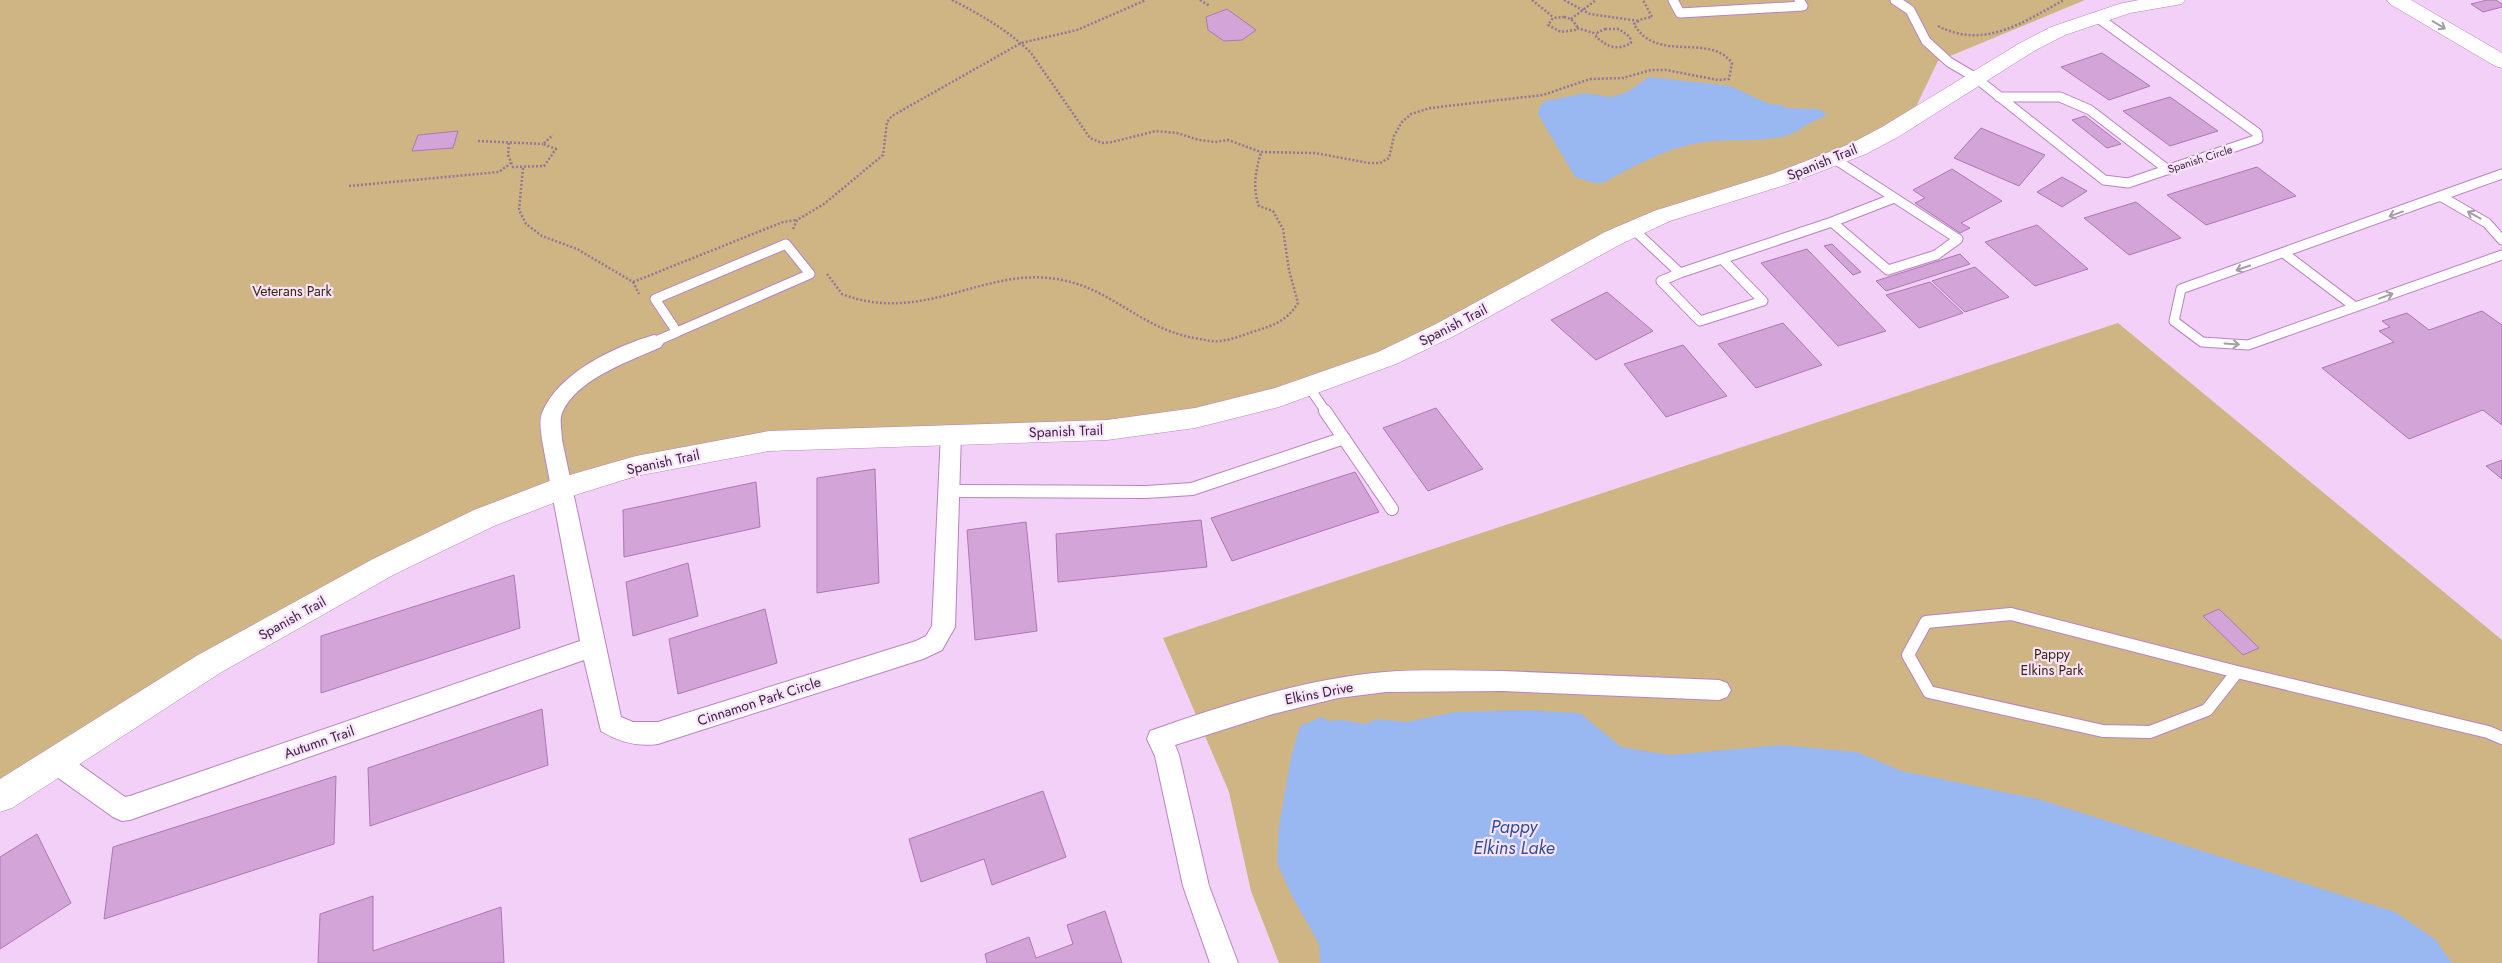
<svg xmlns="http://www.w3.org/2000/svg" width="2502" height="963" font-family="Jost,sans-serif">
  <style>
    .green { fill: #cfb584 }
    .water { fill: #99b8f1 }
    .building { fill: #d2a4d8; stroke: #ad77b4 }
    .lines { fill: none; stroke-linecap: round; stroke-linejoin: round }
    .lane-far1-casing { stroke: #b983c1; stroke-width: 11 }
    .lane-casing { stroke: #b983c1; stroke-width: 14 }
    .street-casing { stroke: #b983c1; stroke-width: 2 }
    .secondary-casing { stroke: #b983c1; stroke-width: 1 }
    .path { stroke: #937797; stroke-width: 2.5; stroke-dasharray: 2 2; stroke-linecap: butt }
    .lane-far1 { stroke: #fff; stroke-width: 9 }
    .lane { stroke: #fff; stroke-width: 12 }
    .street { fill: #fff; fill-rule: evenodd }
    .secondary { fill: #fff; fill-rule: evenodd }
    .oneway { stroke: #a69ca8 }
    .labels { text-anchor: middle; stroke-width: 4.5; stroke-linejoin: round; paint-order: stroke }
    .far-street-label { font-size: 11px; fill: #3a243d; stroke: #f9e2fc }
    .street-label { font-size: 14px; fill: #3a243d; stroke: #f9e2fc }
    .park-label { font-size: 14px; fill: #382a0d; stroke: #f9e2fc }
    .near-water-label { font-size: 18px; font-style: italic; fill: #2f5196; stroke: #f9e2fc }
  </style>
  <rect width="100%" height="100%" fill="#f3d0f7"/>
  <path class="green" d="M0 0H2085L1938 61 1910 119 1550 273 1362 369 1107 430 769 441 484 518 0 796Z
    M2118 323 2502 640V963H1279L1251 891 1229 792 1163 638Z"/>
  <path class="water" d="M1649 77 1730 86 1769 104 1782 105 1787 108 1818 109 1826 113 1823 118C1808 121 1797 134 1782 137 1760 141 1736 140 1713 141 1673 144 1638 164 1603 183H1594L1575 177 1538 114 1540 106 1545 101 1585 93 1611 97 1627 92Z
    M1526 710 1580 713 1621 747 1670 755 1781 745 1857 752 1902 771 2038 799 2395 912 2435 939 2452 963H1320L1319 944 1292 896 1277 863 1279 825 1291 757 1300 726 1321 717 1330 721 1343 720 1365 724 1376 719 1407 722 1455 712Z"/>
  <path class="building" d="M2487 0H2496L2502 4V7L2483 12 2471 4Z
    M1227 9 1256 30 1242 40 1224 41 1208 30 1206 17Z
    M2102 53 2150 86 2109 100 2061 67Z
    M2170 97 2218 131 2170 146 2123 111Z
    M2085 116 2121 144 2107 148 2072 120Z
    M1981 128 2045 155 2019 186 1954 158Z
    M458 131 453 148 412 151 418 135Z
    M2257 167 2296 196 2206 225 2167 195Z
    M1952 169 2002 201 1961 223 1970 228 1960 233 1915 203 1925 198 1913 190Z
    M2062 177 2087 191 2062 207 2037 192Z
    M2136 202 2181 238 2129 255 2084 218Z
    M2037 225 2088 269 2035 286 1985 242Z
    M1832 244 1861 272 1853 275 1824 246Z
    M1807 249 1886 331 1838 346 1761 263Z
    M1960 254 1970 264 1886 291 1876 281Z
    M1975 267 2009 297 1965 312 1932 281Z
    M1930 282 1963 313 1919 328 1886 295Z
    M1607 292 1653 331 1596 360 1551 320Z
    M2482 311 2502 325V425L2483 410 2409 439 2322 368 2394 342 2379 331 2390 327 2382 321 2407 313 2429 330Z
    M1783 323 1822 365 1756 388 1718 344Z
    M1683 345 1727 396 1666 417 1624 364Z
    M1436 408 1483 469 1428 491 1383 428Z
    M2502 460V479L2486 466Z
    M875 469 879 583 817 593V478Z
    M1355 472 1379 512 1232 561 1211 518Z
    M756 482 760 527 624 557 623 510Z
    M1201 520 1207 567 1058 582 1056 534Z
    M1026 522 1037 631 975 640 967 530Z
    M688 563 698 616 633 636 626 582Z
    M514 575 520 628 321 693V636Z
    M765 609 777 663 678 694 669 639Z
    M2219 609 2259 648 2243 655 2203 616Z
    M542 709 548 765 370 826 368 768Z
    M336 776 334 844 104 919 113 847Z
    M1043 791 1066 857 992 885 984 859 921 882 909 839Z
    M37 834 71 903 0 949V857Z
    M373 896V951L501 907 504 963H318L320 914Z
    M1105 911 1122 963H987L985 954 1029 937 1036 958 1073 944 1067 925Z"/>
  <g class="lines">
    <defs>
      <path id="lane-far1" d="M1673 0 1680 13 1803 6 1799 0
        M1895 0 1910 10 1926 41 1949 62 1976 78 2104 180 2128 183 2258 139 2257 133 2097 17
        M1999 97H2060L2090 110 2168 170
        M2502 174 2181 289 2174 321 2202 342 2248 345 2502 255
        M2442 197 2487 223 2502 240
        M1832 222 1894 198
        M1633 229 1680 273 1832 222 1888 270 1936 255 1958 239 1833 158
        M786 244 810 274 677 332 655 299Z
        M2285 254 2355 307
        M1680 273 1661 281 1700 321 1763 301 1722 259
        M654 342 677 332
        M1309 387 1326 412"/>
      <path id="lane" d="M1325 411 1392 509
        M949 491 1146 492 1192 489 1344 438
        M2011 614 2237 672 2207 710 2150 732 2103 731 1929 692 1908 655 1926 622Z
        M2237 672 2488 732 2502 738"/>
      <path id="street" d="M654 335 661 337 664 342 661 347C630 361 576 379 562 413 559 421 562 431 562 440L621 717 633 722H658L916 641 926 636 932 626 941 434 944 428 951 426 958 428 961 434 955 627 942 650 923 659 658 744C637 747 619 742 601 731L584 660 130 820 122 821 113 817 47 770 44 762 47 754 56 751 65 754 125 797 130 796 580 641 542 440C541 431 539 421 542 413 559 372 614 347 654 335Z
        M1503 671 1719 680 1727 683 1731 690 1727 697 1719 700 1503 691 1386 692 1338 698 1273 714 1175 745 1179 755 1209 886 1238 963H1210L1183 886 1155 756 1147 739 1150 731C1222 705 1309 678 1385 672 1424 669 1464 671 1503 671Z"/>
      <path id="secondary" d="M2139 0H2185L2182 4 2130 13 2065 35 2034 51 1898 137 1866 154 1788 184 1670 221 1621 244 1454 336 1396 364 1279 407 1195 428 1107 440 769 451 636 476 569 497 494 526 393 575 220 673 12 808 0 812V779L198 655 373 559 474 510 552 480 636 456 769 431 1107 420 1195 408 1275 388 1378 352 1436 324 1605 232 1654 211 1772 174 1850 144 1882 127 2020 43 2051 27 2119 4Z
        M2387 0H2411L2502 53V68L2495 66 2390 4Z"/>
    </defs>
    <use href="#lane-far1" class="lane-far1-casing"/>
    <use href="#lane" class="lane-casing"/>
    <use href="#street" class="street-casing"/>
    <use href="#secondary" class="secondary-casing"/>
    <path class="path" d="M952 0C981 15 1008 30 1031 53L1090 138 1102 143 1112 142 1156 131 1177 133 1199 140 1215 142 1228 140 1261 152 1315 153 1369 163H1380L1389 158 1394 136 1402 122 1411 114 1430 108 1543 95 1590 79 1623 78 1651 70H1666L1718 80 1729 79 1732 63C1709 32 1656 64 1634 24L1642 19 1652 17 1643 0
      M1200 0 1210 6
      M1532 0 1553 17
      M1564 0 1590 14 1639 21
      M1564 17 1571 19 1577 26 1575 30 1561 32 1548 25 1553 18Z
      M1571 19 1596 0
      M1938 26C1985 50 2023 22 2064 0
      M1577 28 1597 34
      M1605 29H1619L1630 37 1631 43C1617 51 1608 47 1596 37L1598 32Z
      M478 141 543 144
      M509 143 508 155 513 167 544 166 556 149 543 144 553 135
      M523 168 519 210 526 224 542 236 577 249 633 282 639 294
      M349 186 499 172 511 163
      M793 229 797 220 824 204 883 155 887 122 892 116 1021 43 1077 30 1146 0
      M827 274 842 294C925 326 986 264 1062 280 1114 290 1143 331 1200 339 1206 340 1212 342 1219 341 1230 340 1241 336 1252 332 1272 326 1286 322 1298 303L1289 270 1283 229 1273 211 1259 206C1252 188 1256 170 1261 152
      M633 282 783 222 797 220"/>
    <use href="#lane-far1" class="lane-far1"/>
    <use href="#lane" class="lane"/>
    <use href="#street" class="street"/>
    <use href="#secondary" class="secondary"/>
  </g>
  <defs><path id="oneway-shaft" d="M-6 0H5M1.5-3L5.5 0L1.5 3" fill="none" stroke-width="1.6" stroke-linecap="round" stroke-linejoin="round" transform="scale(1.25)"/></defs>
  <g class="oneway">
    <use href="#oneway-shaft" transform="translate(2439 25) rotate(31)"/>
    <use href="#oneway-shaft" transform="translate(2396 214) rotate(160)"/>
    <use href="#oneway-shaft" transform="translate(2474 215) rotate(-151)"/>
    <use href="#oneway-shaft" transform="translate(2243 268) rotate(161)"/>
    <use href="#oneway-shaft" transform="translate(2386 296) rotate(-20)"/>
    <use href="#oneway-shaft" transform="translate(2232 344) rotate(4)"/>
  </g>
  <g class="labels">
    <g class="far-street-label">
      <text transform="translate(2200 159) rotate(-18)" y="4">Spanish Circle</text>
    </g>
    <g class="street-label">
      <text transform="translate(1822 162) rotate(-22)" y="5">Spanish Trail</text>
      <text transform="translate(1453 325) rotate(-27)" y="5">Spanish Trail</text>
      <text transform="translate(1066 431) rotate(-2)" y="5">Spanish Trail</text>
      <text transform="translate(663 462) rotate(-12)" y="5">Spanish Trail</text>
      <text transform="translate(292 618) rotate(-29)" y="5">Spanish Trail</text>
      <text transform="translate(1319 693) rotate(-11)" y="5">Elkins Drive</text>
      <text transform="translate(759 701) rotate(-18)" y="5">Cinnamon Park Circle</text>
      <text transform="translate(319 742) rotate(-19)" y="5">Autumn Trail</text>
    </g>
    <g class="park-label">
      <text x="292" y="296">Veterans Park</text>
      <text x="2052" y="659">Pappy<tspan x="2052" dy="16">Elkins Park</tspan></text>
    </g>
    <g class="near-water-label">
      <text x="1514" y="833">Pappy<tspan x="1514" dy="21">Elkins Lake</tspan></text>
    </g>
  </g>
</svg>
